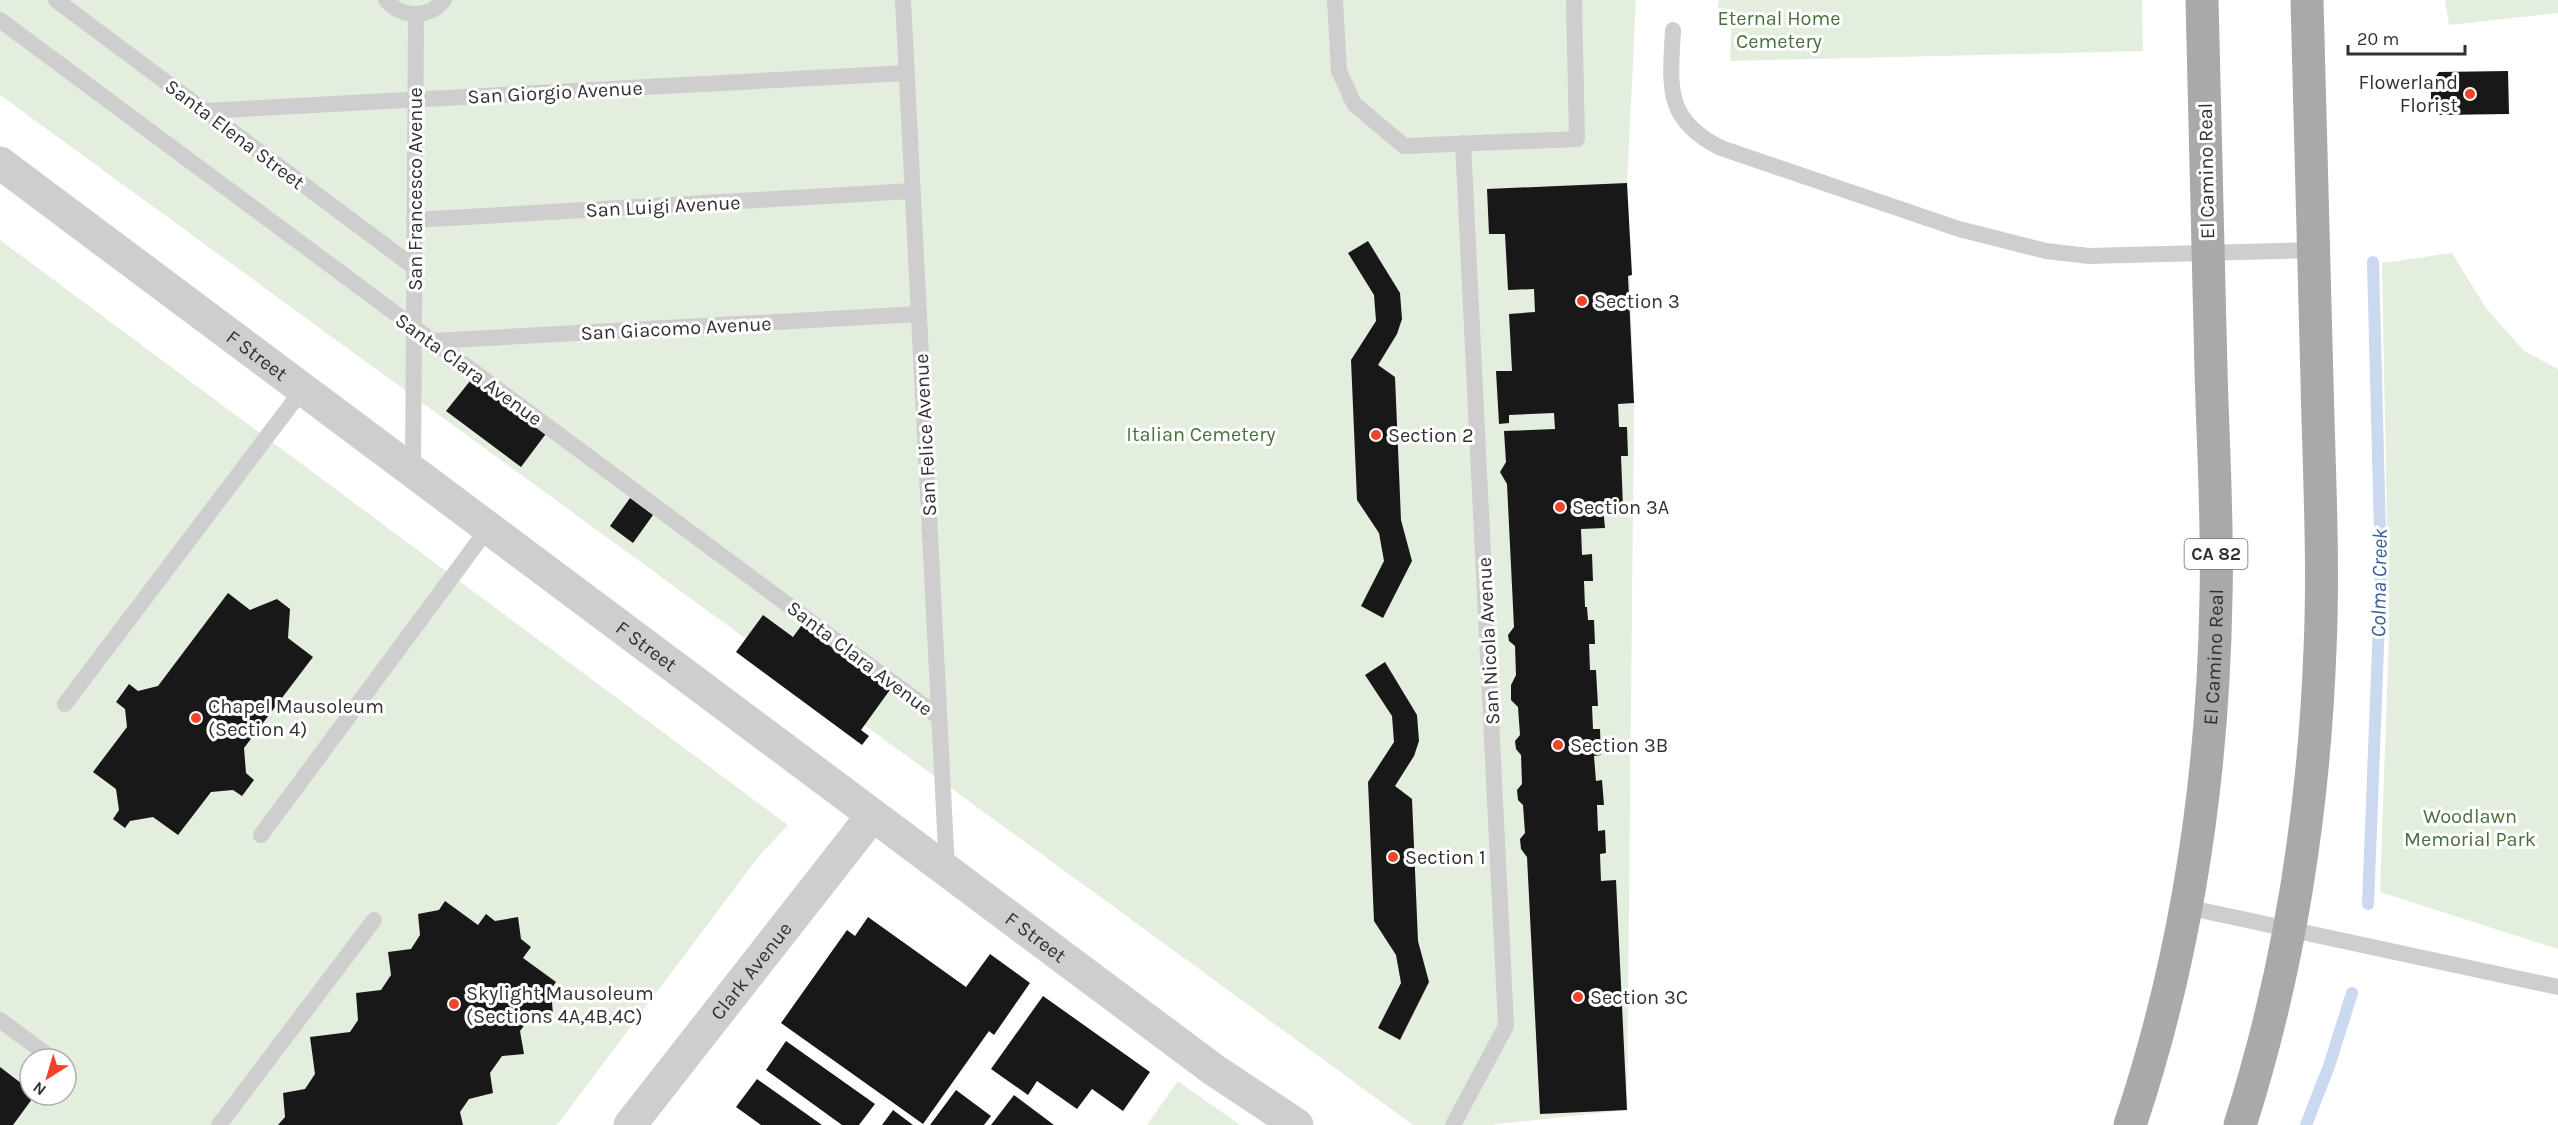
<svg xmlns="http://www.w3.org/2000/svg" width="2558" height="1125" font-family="Karla,sans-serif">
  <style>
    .green { fill: #e4eede; fill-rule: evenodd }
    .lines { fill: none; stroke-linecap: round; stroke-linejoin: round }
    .stream { stroke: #cad9ef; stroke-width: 12 }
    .building { fill: #181818 }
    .lane { stroke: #cecece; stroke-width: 16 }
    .street { stroke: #cecece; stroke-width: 33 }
    .primary { stroke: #a9a9a9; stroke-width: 33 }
    .poi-dot { fill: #f14429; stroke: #fff; stroke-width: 2 }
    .labels { text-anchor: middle; stroke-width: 6; stroke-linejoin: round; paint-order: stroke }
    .shield { fill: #fff; stroke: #6f6f6f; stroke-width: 1.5 }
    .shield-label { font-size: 18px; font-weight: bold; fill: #313131 }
    .park-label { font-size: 20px; fill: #48703a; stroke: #fff }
    .poi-label { font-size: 20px; fill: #313131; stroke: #fff; text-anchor: start }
    .street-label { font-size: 20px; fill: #313131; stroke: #fff }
    .water-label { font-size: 21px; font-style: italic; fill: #38609a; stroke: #fff }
  </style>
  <rect width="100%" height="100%" fill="#fff"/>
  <path class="green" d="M0 0H1636L1627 183 1634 403 1627 1110 1490 1125H1413L0 95Z
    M1719 0H2142L2143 51 1730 61 1732 9 1718 8Z
    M2445 0H2558V13L2449 25Z
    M0 240 788 825 759 856 557 1125H0ZM30 1059H66V1095H30Z
    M2452 253 2486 308 2524 351 2558 369V949L2380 892 2389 633 2382 263Z
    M1178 1081 1240 1125H1147Z"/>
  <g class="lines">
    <path class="stream" d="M2368 904 2381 571 2373 262
      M2306 1125 2329 1066 2352 993"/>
  </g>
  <path class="building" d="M2508 71 2509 114 2439 115 2431 104V83L2439 72Z
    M1627 183 1632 275 1628 276 1634 403 1618 404 1619 427H1627L1628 456H1621L1623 507H1603L1605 528 1581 529 1582 555 1592 554 1593 581H1584L1585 607H1587L1588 620H1594L1595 644H1589L1590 670H1596L1598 706H1592L1593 729H1600L1601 755 1594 756 1596 781 1602 780 1604 805H1597L1598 831 1605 830 1606 853 1600 854 1601 881 1616 880 1627 1110 1540 1114 1527 857 1521 849 1520 839 1525 833 1523 805 1518 800 1517 790 1522 784 1521 755 1516 749 1515 741 1520 735 1518 707 1511 700V685L1516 675 1515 646 1509 641 1508 635 1514 627 1507 484 1500 472 1506 462 1504 431 1555 429 1554 413 1509 415V423L1499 424 1496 371H1512L1509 314 1535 312 1534 289 1508 290 1505 234H1489L1487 189Z
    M1368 241 1400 293 1402 319 1397 334 1378 365 1395 377 1401 520 1412 561 1383 618 1361 606 1384 561 1379 533 1357 500 1351 360 1376 321 1374 295 1348 253Z
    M470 381 478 386 482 381 548 431 521 467 446 411Z
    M630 498 653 515 633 543 610 526Z
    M228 593 250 610 277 599 290 609 288 638 313 657 244 748 246 773 254 780 242 796 233 790 211 792 178 835 153 817 130 821 125 828 113 819 119 810 116 789 93 772 127 727 125 709 116 702 129 684 138 691 158 686Z
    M763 615 793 637 804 622 892 687 861 730 869 736 862 745 736 652Z
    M1385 662 1417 715 1419 741 1414 756 1395 786 1412 799 1418 941 1429 982 1400 1040 1378 1028 1401 983 1396 955 1374 921 1368 782 1394 742 1392 716 1365 675Z
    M445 901 478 925 486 914 495 921 518 917 521 939 531 947 523 958 556 982 551 989 553 1015 529 1019 520 1031 524 1054 502 1056 490 1073 493 1093 469 1099 460 1112 463 1125H278L285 1117 283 1093 305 1089 315 1074 310 1037 350 1032 358 1020 356 993 381 990 391 975 388 952 411 949 420 935 418 914 439 910Z
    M868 917 966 987 990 954 1030 983 994 1035 989 1031 923 1124 781 1023 847 930 855 936Z
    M1043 996 1150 1072 1123 1111 1092 1089 1077 1109 1037 1081 1028 1095 991 1069Z
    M786 1041 875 1104 859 1125H842L766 1070Z
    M0 1067 30 1090V1095H35L13 1125H0Z
    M757 1079 822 1125H761L736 1107Z
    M956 1090 991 1116 984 1125H930Z
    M1014 1095 1054 1125H991Z
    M893 1110 913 1125H882Z"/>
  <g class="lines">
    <path class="lane" d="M56 0 414 267
      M386 0C401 18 428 19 444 0
      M903 0 947 870
      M1335 0 1339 71 1354 104 1404 146 1577 139 1574 0
      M0 20 939 717
      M1673 30C1670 86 1664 120 1721 148L1959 229 2046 251 2089 256 2314 250
      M204 111 906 73
      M414 220 912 191
      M433 341 918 314
      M413 472 416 14
      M65 704 303 389
      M261 835 489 527
      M2186 907 2558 987
      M0 1020 50 1057
      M219 1125 374 920
      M1453 1125 1506 1026 1463 143"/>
    <g class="street">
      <path id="s1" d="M0 163 1214 1070 1297 1125"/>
      <path id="s2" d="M630 1125 872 816"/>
    </g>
    <g class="primary">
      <path id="s3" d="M2130 1125C2187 955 2213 777 2216 598 2218 523 2213 446 2211 370 2208 247 2205 123 2202 0"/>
      <path d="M2240 1125C2289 972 2314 810 2320 649 2324 560 2319 471 2317 381 2314 254 2311 127 2307 0"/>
    </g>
  </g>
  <g class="poi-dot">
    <circle cx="2470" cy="94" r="6"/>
    <circle cx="1582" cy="301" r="6"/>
    <circle cx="1376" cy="435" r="6"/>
    <circle cx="1560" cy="507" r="6"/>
    <circle cx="196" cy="718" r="6"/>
    <circle cx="1558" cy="745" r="6"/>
    <circle cx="1393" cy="857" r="6"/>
    <circle cx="1578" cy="997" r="6"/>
    <circle cx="454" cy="1004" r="6"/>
  </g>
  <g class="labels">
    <rect class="shield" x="2184.5" y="539" width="63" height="30" rx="4.5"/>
    <g class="shield-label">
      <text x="2216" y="560">CA 82</text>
    </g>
    <g class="park-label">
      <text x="1779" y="25">Eternal Home<tspan x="1779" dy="23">Cemetery</tspan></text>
      <text x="1201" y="441">Italian Cemetery</text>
      <text x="2470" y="823">Woodlawn<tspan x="2470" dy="23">Memorial Park</tspan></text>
    </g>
    <g class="poi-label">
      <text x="2458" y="89" text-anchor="end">Flowerland<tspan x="2458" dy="23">Florist</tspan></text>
      <text x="1594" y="308">Section 3</text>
      <text x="1388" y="442">Section 2</text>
      <text x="1572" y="514">Section 3A</text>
      <text x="208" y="713">Chapel Mausoleum<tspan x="208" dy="23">(Section 4)</tspan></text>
      <text x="1570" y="752">Section 3B</text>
      <text x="1405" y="864">Section 1</text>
      <text x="466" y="1000">Skylight Mausoleum<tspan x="466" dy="23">(Sections 4A,4B,4C)</tspan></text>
      <text x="1590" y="1004">Section 3C</text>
    </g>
    <g class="street-label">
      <text transform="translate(555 92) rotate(-3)" y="7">San Giorgio Avenue</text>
      <text transform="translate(235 134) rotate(37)" y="7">Santa Elena Street</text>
      <text transform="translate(2206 171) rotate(-91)" y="7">El Camino Real</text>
      <text transform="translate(415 189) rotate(-90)" y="7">San Francesco Avenue</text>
      <text transform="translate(663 206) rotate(-3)" y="7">San Luigi Avenue</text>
      <text transform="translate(676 328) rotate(-3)" y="7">San Giacomo Avenue</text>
      <text dy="7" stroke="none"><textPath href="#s1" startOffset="321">F Street</textPath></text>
      <text transform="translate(469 369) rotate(36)" y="7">Santa Clara Avenue</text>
      <text transform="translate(925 435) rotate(-93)" y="7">San Felice Avenue</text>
      <text transform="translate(1488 641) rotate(-93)" y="7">San Nicola Avenue</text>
      <text dy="7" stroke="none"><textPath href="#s1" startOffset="807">F Street</textPath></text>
      <text dy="7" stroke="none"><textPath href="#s3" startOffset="477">El Camino Real</textPath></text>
      <text transform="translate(860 658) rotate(37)" y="7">Santa Clara Avenue</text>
      <text dy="7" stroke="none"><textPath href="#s1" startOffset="1293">F Street</textPath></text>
      <text dy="7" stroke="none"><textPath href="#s2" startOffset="196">Clark Avenue</textPath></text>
    </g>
    <g class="water-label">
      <text transform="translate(2379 583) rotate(-89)" y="7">Colma Creek</text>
    </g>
  </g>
  <g transform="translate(48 1077) rotate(217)"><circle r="28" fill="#ffffff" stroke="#adadad" stroke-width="1.5"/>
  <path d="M0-4.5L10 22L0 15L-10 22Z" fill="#f14429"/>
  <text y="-9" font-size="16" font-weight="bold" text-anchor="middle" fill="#313131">N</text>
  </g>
  <path d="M2348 45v9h117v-9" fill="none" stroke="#313131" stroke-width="3"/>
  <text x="2357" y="45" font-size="18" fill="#313131" stroke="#ffffff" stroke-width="4.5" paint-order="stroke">20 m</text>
</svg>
